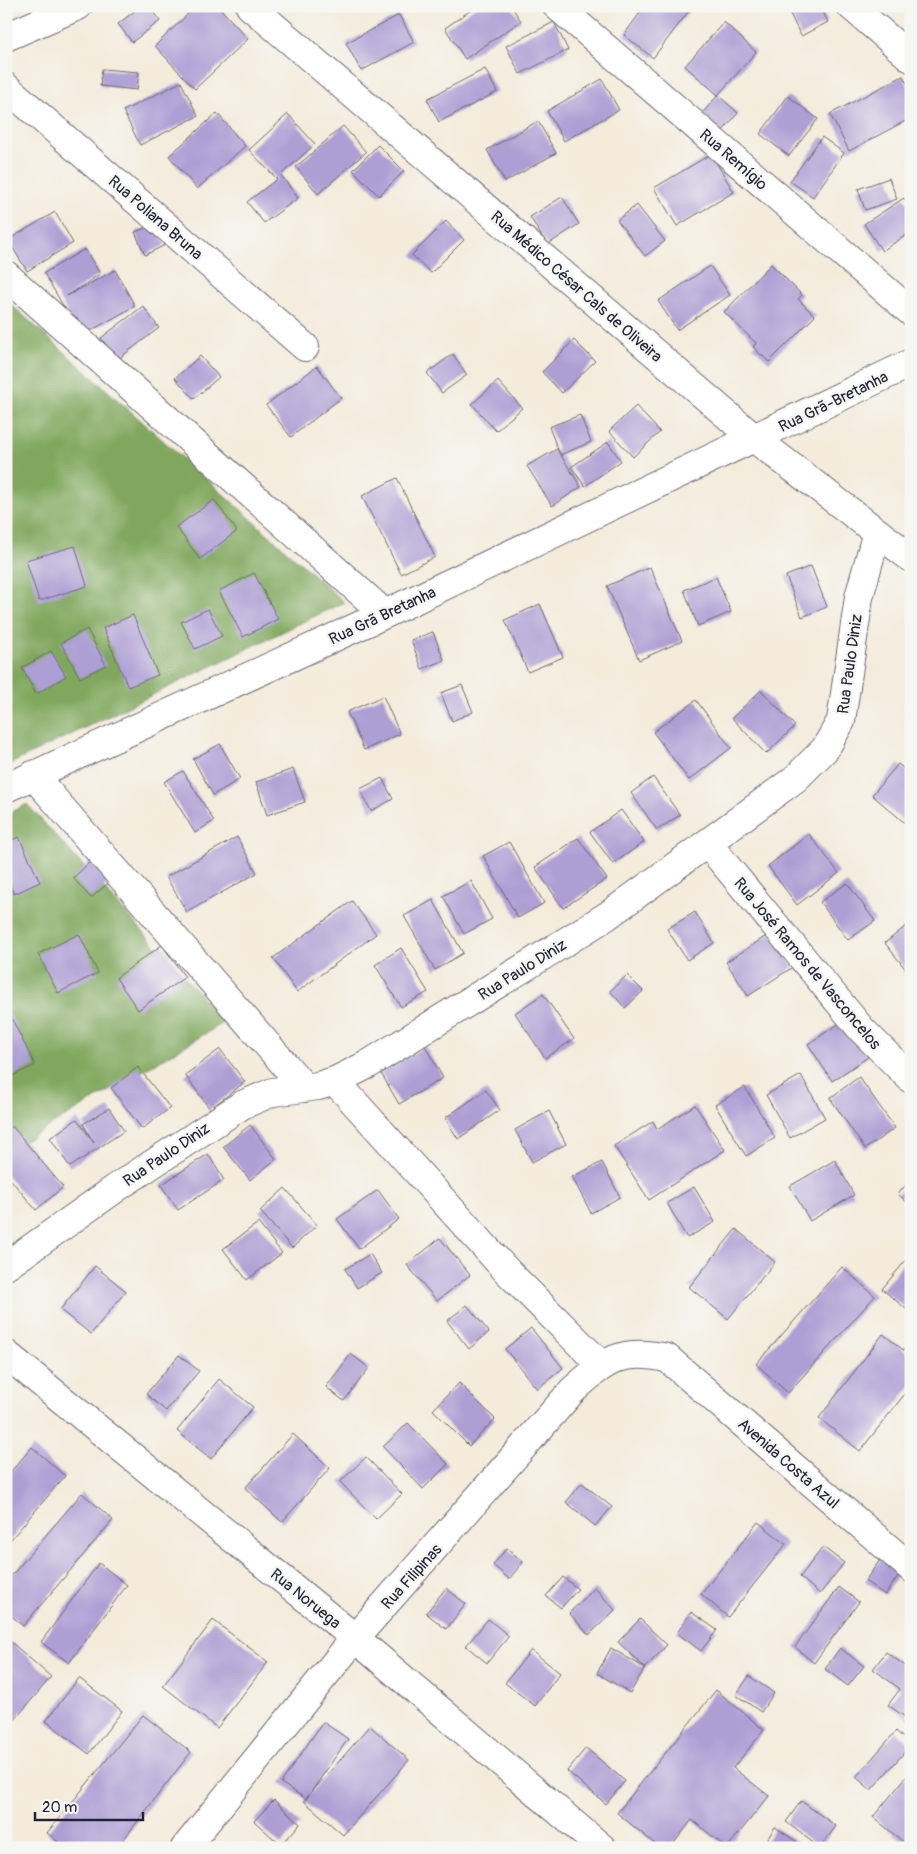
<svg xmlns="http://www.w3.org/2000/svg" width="917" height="1854" font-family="Pangolin,sans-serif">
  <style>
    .forest { fill: #80a75d; stroke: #51644c }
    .building { fill: #ad9ed4 }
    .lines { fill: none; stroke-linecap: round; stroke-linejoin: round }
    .minor-casing { stroke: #6c6873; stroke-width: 30 }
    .minor { stroke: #fff; stroke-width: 28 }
    .labels { text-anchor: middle; stroke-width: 5; stroke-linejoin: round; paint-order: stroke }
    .street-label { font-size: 16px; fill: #22223b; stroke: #f6f6f2 }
  </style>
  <rect width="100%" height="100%" fill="#f6f6f2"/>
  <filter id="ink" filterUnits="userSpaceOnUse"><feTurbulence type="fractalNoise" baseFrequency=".02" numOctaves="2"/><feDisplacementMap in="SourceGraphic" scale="10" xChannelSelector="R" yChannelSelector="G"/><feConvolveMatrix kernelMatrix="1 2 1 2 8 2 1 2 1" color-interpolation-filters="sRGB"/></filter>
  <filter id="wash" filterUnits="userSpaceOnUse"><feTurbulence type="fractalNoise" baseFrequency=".0096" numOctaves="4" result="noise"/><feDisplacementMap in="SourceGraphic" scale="20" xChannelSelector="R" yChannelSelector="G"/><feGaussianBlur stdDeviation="1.12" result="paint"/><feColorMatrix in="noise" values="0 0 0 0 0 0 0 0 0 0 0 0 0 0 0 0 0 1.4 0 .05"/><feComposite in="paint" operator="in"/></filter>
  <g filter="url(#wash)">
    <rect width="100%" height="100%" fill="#f4ebdb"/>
    <path class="forest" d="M6 300 344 602 6 766Z
      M27 804 225 1022 6 1152V815Z"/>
    <g id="blocks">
      <path class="building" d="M141 6H148L160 21 132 42 118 24Z
        M196 6H218L248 39 195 89 155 46Z
        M477 6H511L521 21 465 59 445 28Z
        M645 6 692 7 653 58 624 35Z
        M786 6H820L828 22 801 36Z
        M399 15 414 42 361 71 346 43Z
        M554 22 568 50 520 74 506 46Z
        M724 22 756 52 718 95 685 66Z
        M102 69 139 72 137 90 100 86Z
        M485 69 497 92 439 122 427 99Z
        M903 76 911 91V118L849 151 830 114Z
        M602 79 619 110 564 141 547 111Z
        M181 82 198 116 140 145 123 111Z
        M718 95 738 113 721 133 700 116Z
        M788 96 818 119 789 156 760 134Z
        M217 113 245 146 197 189 169 156Z
        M288 114 315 144 281 175 298 198 264 223 247 202 277 179 249 150Z
        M538 121 556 153 505 182 487 150Z
        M343 126 366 152 318 194 296 167Z
        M822 137 844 153 813 197 790 181Z
        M378 145 404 171 379 196 353 170Z
        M711 154 734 192 677 226 654 188Z
        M889 178 897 199 865 210 858 189Z
        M562 197 579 224 547 245 530 217Z
        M904 198 911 208V232L882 251 864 224Z
        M637 205 665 241 645 256 617 220Z
        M55 212 73 243 27 271 8 240Z
        M446 221 464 240 431 273 412 255Z
        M156 224 165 245 145 255 135 232Z
        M85 249 100 274 67 296 115 270 135 306 81 336 44 273Z
        M771 264 802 295 798 299 815 316 769 362 753 347 756 343 724 312Z
        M710 266 730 295 677 330 658 301Z
        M143 306 159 328 117 360 101 338Z
        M574 340 595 361 562 393 542 372Z
        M453 354 467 375 442 393 427 373Z
        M200 356 219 377 194 399 175 378Z
        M317 366 341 398 291 437 266 405Z
        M498 381 522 408 496 431 472 404Z
        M636 406 660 432 633 457 609 431Z
        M580 415 591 442 560 455 549 427Z
        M608 442 621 461 585 486 571 467Z
        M557 449 581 487 552 506 527 466Z
        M397 478 435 557 401 574 362 496Z
        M214 500 237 531 200 559 176 527Z
        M75 546 87 586 39 601 26 560Z
        M811 566 827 607 802 617 786 576Z
        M650 567 682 641 639 660 607 586Z
        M254 573 278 619 243 637 219 591Z
        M716 577 731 612 698 626 684 590Z
        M540 604 563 657 528 672 505 620Z
        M208 609 222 636 195 649 181 622Z
        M133 615 158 675 128 687 103 628Z
        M87 629 106 665 80 678 61 643Z
        M433 632 444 660 422 669 411 640Z
        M51 651 66 676 36 694 22 668Z
        M462 685 473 712 452 721 441 693Z
        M761 690 795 726 766 754 732 718Z
        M383 696 400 734 364 750 347 712Z
        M696 700 731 748 689 780 653 732Z
        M220 744 240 779 213 795 193 759Z
        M898 764 911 774V828L872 795Z
        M293 769 305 802 267 815 256 782Z
        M183 771 214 821 195 833 164 782Z
        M653 777 680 815 657 830 631 793Z
        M382 778 393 799 371 811 360 789Z
        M621 810 644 842 613 864 590 832Z
        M809 834 839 873 797 905 768 866Z
        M19 837 40 882 14 894 6 877V842Z
        M237 837 257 873 187 912 166 877Z
        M578 838 607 879 563 908 535 867Z
        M509 842 544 903 518 918 483 856Z
        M93 859 112 880 91 898 73 878Z
        M471 881 492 919 464 934 443 896Z
        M847 883 875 921 848 940 820 902Z
        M433 900 463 953 435 970 404 916Z
        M352 901 376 934 297 992 273 958Z
        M695 912 714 943 687 960 667 929Z
        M911 922V976L885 943Z
        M771 933 793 967 748 996 726 962Z
        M79 934 98 973 58 993 38 954Z
        M162 945 185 977 138 1010 116 978Z
        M401 948 428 992 401 1007 375 965Z
        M627 975 643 991 625 1008 610 991Z
        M543 994 574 1039 545 1058 515 1013Z
        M9 1013 35 1065 6 1079V1014Z
        M843 1021 868 1057 832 1081 808 1044Z
        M425 1046 443 1078 399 1104 381 1073Z
        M220 1049 245 1082 210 1109 185 1075Z
        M138 1067 170 1108 142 1129 111 1088Z
        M801 1075 825 1118 790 1138 766 1095Z
        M859 1077 895 1128 865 1149 830 1098Z
        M745 1087 775 1138 746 1156 715 1105Z
        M486 1090 500 1110 458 1139 445 1118Z
        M695 1105 725 1150 649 1200 614 1146 653 1121 657 1129Z
        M109 1108 124 1131 70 1167 50 1138 77 1119 94 1143 83 1124Z
        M549 1111 566 1144 532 1162 515 1130Z
        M250 1125 276 1159 250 1180 223 1147Z
        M12 1126 63 1187 36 1210 6 1174V1131Z
        M208 1154 224 1180 178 1210 161 1185Z
        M835 1160 854 1195 810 1221 790 1186Z
        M602 1162 620 1197 591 1213 572 1177Z
        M911 1179V1206L898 1194Z
        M694 1187 715 1222 687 1238 667 1203Z
        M285 1188 317 1225 292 1248 260 1211Z
        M378 1190 399 1219 359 1249 337 1219Z
        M258 1223 282 1253 247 1280 223 1249Z
        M736 1229 775 1262 728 1319 689 1287Z
        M440 1238 470 1275 437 1301 407 1265Z
        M370 1254 382 1273 357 1288 345 1269Z
        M911 1254V1313L882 1289Z
        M95 1266 126 1291 91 1334 60 1310Z
        M842 1267 875 1296 788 1393 756 1364Z
        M467 1305 489 1332 469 1349 447 1321Z
        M531 1328 563 1368 537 1389 505 1349Z
        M883 1334 911 1356V1386L860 1451 819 1418Z
        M351 1354 369 1368 344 1401 326 1387Z
        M179 1355 199 1371 166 1411 146 1394Z
        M219 1379 253 1407 211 1459 177 1431Z
        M459 1383 495 1419 469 1446 433 1410Z
        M408 1423 448 1464 423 1489 383 1447Z
        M293 1434 330 1468 282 1522 245 1488Z
        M32 1447 65 1476 6 1545V1477Z
        M366 1457 402 1494 376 1519 340 1482Z
        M582 1483 612 1507 595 1526 566 1502Z
        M82 1493 113 1520 23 1626 6 1611V1582Z
        M758 1522 786 1544 728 1617 701 1594Z
        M823 1547 844 1563 820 1594 800 1577Z
        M507 1548 523 1562 509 1579 493 1565Z
        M880 1560 900 1573 885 1595 865 1581Z
        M99 1563 127 1585 69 1663 41 1642Z
        M563 1577 578 1589 561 1608 546 1596Z
        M839 1587 859 1602 814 1663 795 1647Z
        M446 1588 466 1604 446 1629 426 1613Z
        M595 1588 615 1610 589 1635 569 1613Z
        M691 1612 717 1630 701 1651 677 1633Z
        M488 1619 509 1636 487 1663 466 1646Z
        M640 1619 667 1645 645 1668 618 1642Z
        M213 1620 268 1662 217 1728 163 1686Z
        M11 1642 51 1677 6 1730V1648Z
        M611 1648 645 1668 630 1693 597 1673Z
        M840 1648 864 1666 848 1686 825 1669Z
        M531 1650 560 1673 535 1706 505 1683Z
        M886 1652 911 1670V1721L888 1705 900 1689 873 1669Z
        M749 1676 774 1693 761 1712 736 1695Z
        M79 1678 122 1711 89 1754 46 1721Z
        M716 1690 764 1730 733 1768 769 1796 727 1848 692 1820 670 1848H660L617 1813Z
        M143 1715 191 1752 117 1848H66L47 1833Z
        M323 1722 348 1739 306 1799 281 1783Z
        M370 1726 409 1760 343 1835 304 1801Z
        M896 1731 911 1745 871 1790 856 1777Z
        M586 1748 625 1781 606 1804 567 1771Z
        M911 1771V1840L907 1845 873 1817Z
        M274 1800 300 1824 281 1845 254 1821Z
        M801 1801 836 1826 820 1848 786 1822Z
        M775 1827 806 1848H762Z"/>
    </g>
  </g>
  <g filter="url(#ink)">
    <use href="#blocks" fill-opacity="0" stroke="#6c6873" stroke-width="1"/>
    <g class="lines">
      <defs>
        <path id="minor" d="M250 6 755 439 911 558
          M557 6 911 312
          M851 6 911 58
          M6 37 78 6
          M6 87 305 347
          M6 275 385 614
          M33 775 305 1088
          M6 788 385 614 911 363
          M708 844 862 1030 911 1079
          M335 1081 506 1270 601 1365
          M6 1266 119 1186 242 1105 273 1092 318 1086 335 1081 367 1065 607 916 795 779 825 749 841 721 859 597 877 532
          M6 1354 355 1638 602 1848
          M185 1848 355 1638 573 1390C607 1360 621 1348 667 1358L911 1568"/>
      </defs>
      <use href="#minor" class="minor-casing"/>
      <use href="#minor" class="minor"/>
    </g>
  </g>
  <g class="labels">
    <g class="street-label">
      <text transform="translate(734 159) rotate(41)" y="6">Rua Remígio</text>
      <text transform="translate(156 217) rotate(41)" y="6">Rua Poliana Bruna</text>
      <text transform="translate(577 286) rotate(41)" y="6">Rua Médico César Cals de Oliveira</text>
      <text transform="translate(833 401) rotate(-26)" y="6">Rua Grã-Bretanha</text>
      <text transform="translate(382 615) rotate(-25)" y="6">Rua Grã Bretanha</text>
      <text transform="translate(849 664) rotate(-82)" y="6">Rua Paulo Diniz</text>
      <text transform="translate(808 963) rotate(50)" y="6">Rua José Ramos de Vasconcelos</text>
      <text transform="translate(522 969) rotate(-32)" y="6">Rua Paulo Diniz</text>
      <text transform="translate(166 1154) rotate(-34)" y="6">Rua Paulo Diniz</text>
      <text transform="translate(789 1463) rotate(41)" y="6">Avenida Costa Azul</text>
      <text transform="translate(411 1576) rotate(-48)" y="6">Rua Filipinas</text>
      <text transform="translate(306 1598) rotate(39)" y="6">Rua Noruega</text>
    </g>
  </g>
  <rect width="917" height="1854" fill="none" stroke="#f6f6f2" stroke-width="25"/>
  <path d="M35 1812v8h108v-8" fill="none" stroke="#22223b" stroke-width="2.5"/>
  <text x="42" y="1812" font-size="15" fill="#22223b" stroke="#f6f6f2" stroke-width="4" paint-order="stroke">20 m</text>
</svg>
